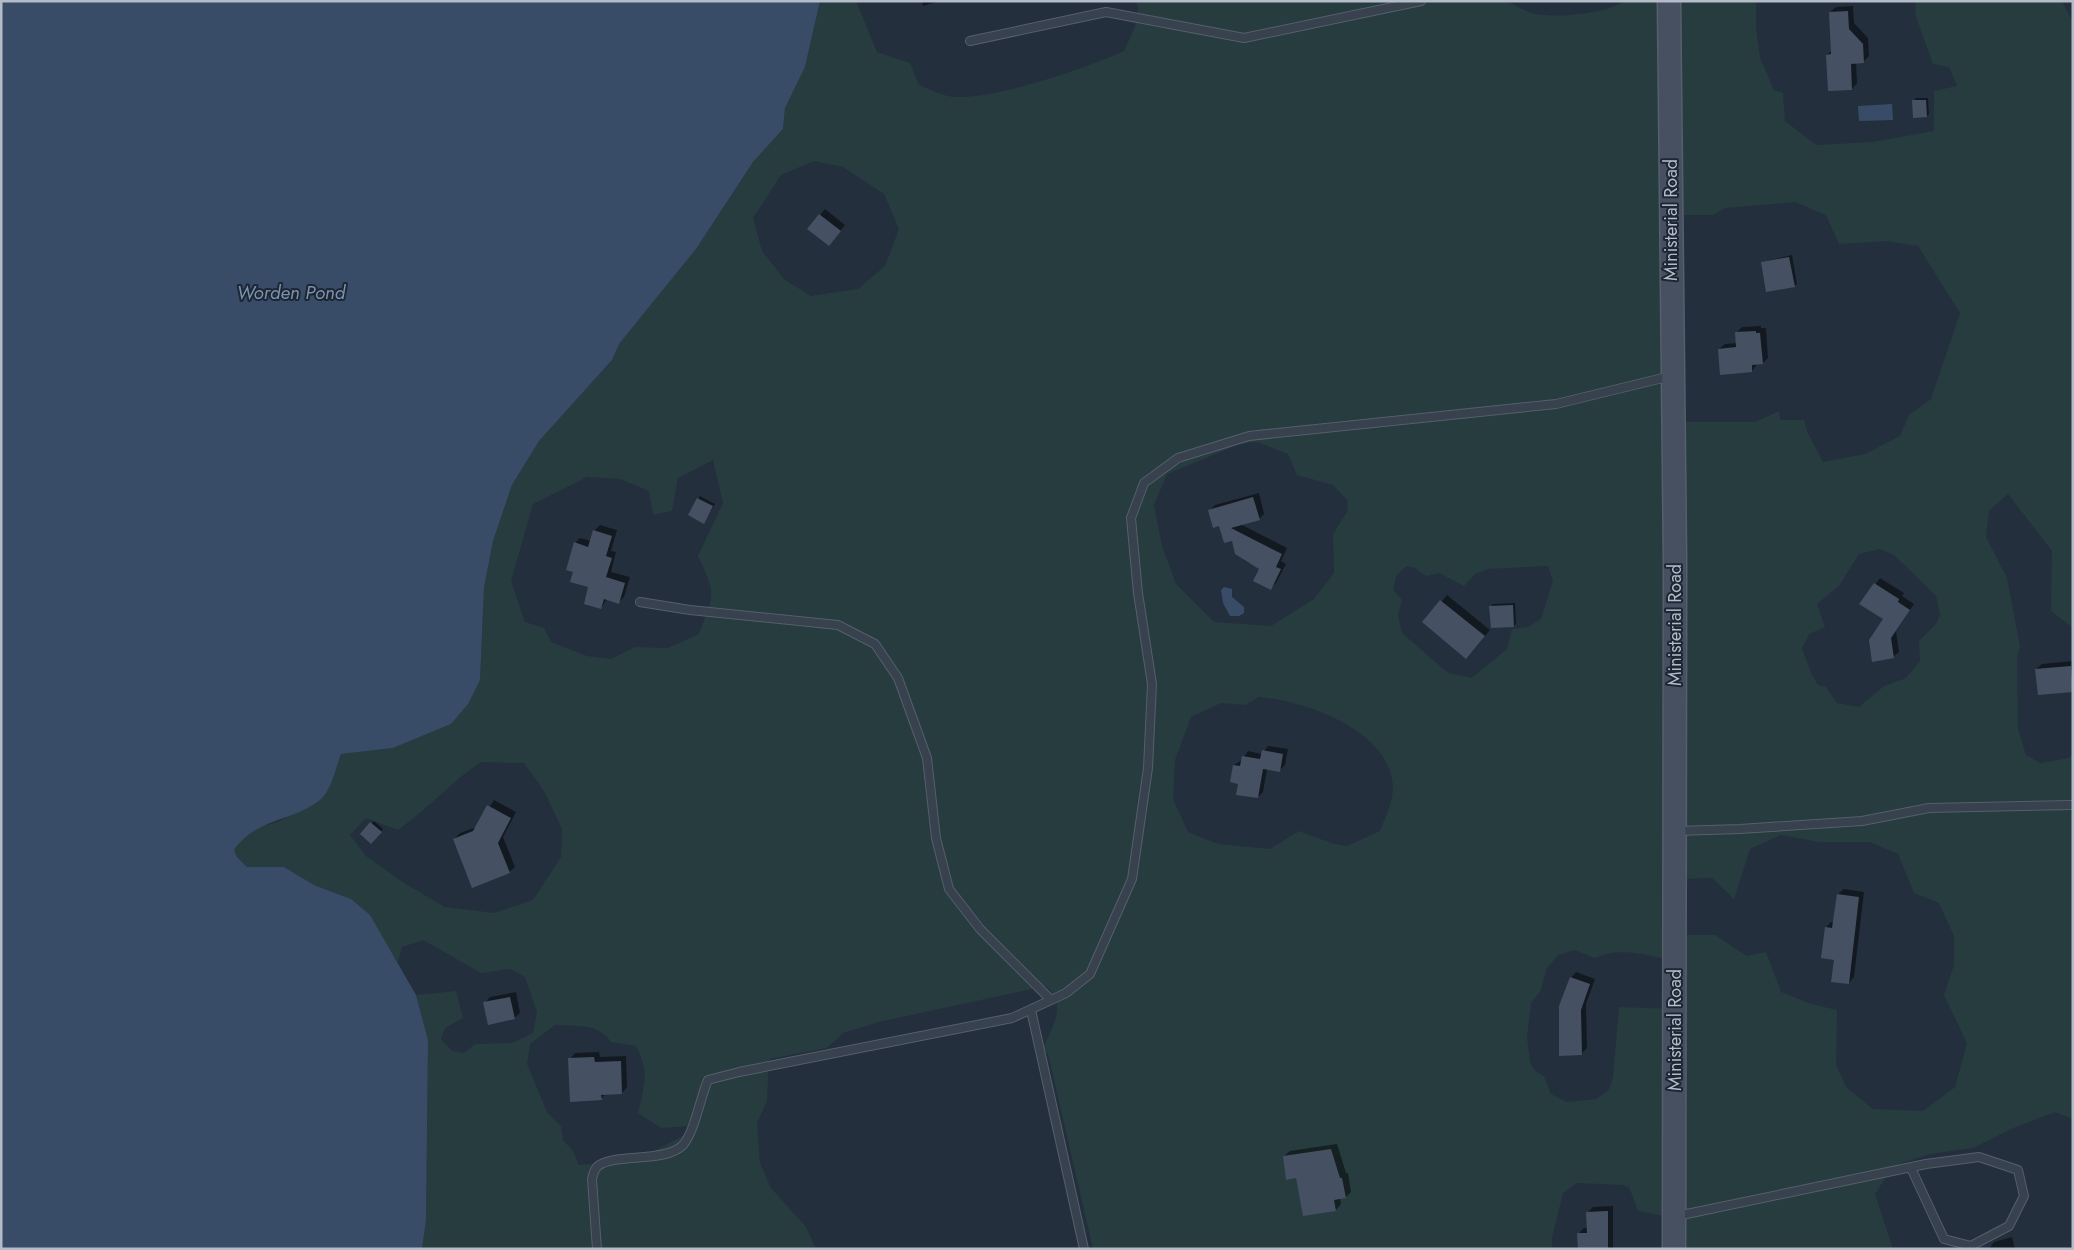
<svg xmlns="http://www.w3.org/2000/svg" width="2074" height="1250" font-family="Jost,sans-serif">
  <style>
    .green { fill: #263c3f; fill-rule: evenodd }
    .water { fill: #394c67 }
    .shadow { fill: #0007 }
    .building { fill: #455162 }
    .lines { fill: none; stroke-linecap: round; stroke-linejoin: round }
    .lane-casing { stroke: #565f6c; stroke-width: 10 }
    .secondary-casing { stroke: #565f6c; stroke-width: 25 }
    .lane { stroke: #38414e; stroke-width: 8 }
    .secondary { stroke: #465061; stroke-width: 22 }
    .labels { text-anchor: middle; stroke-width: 4; stroke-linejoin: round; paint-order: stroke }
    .street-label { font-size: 18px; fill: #b4bcc9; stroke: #1d2633 }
    .water-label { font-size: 19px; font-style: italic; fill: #7c92b1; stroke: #1d2633 }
  </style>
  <rect width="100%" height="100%" fill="#242f3e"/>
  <path class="green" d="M820 1H856L877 52 910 63 919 85C928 88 938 94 948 96 984 104 1089 67 1124 51 1130 37 1143 16 1136 1H1506C1515 5 1526 12 1536 14 1560 18 1604 14 1625 1H1756V28L1760 58 1774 90 1783 93 1785 121 1816 145 1872 142 1934 131V91L1957 86 1949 67 1933 64 1916 17 1915 1H2062L2073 23V628L2051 611 2052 551 2008 494 1989 511 1986 537 2007 578 2020 646 2017 660 2018 729 2026 755 2040 763 2069 758 2073 753V1119L2055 1112 2011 1129 1973 1148 1930 1154 1893 1166 1875 1194 1893 1249H1675V1218L1638 1211 1629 1187 1622 1185 1577 1183 1563 1193 1552 1237V1249H1093L1048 1054 1042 1050C1052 1027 1068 1006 1046 986L879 1022 843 1033 827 1048 769 1059 767 1101 757 1123 760 1163 771 1188 806 1227 816 1249H422L426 1220 428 1040 416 995 456 991 463 1018 445 1028 441 1039 452 1051 464 1053 475 1044 512 1043 533 1033 537 1012 525 977 510 969 481 973 423 940 402 947 398 962 351 899 314 885 284 867H247L237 857 234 850 243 837 256 828 278 822 326 792 341 754 393 748 451 724 480 680 484 588 493 541 512 485 539 441 612 360 619 344 696 249 753 162 783 129 785 108 805 67ZM814 161 843 167 884 194 899 229 885 266 858 289 811 296 785 280 762 251 753 218 781 175ZM1795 202 1826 215 1839 244 1887 241 1918 246 1960 313 1931 399 1909 415 1900 436 1865 454 1823 462 1807 431 1804 420H1780L1779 411 1755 422H1673L1674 215H1713L1725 208ZM1257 442 1288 454 1297 475 1333 485 1347 500 1348 510 1333 534 1334 573 1314 599 1271 626 1214 622 1176 584 1162 546 1154 505 1167 474 1240 444ZM713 460 723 503 698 556C717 596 714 593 699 634L668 648 635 647 611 659 587 656 551 642 544 628 525 622 511 581 533 504 587 477 620 479 649 491 653 515 672 511 678 478ZM1879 549 1894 555 1936 596 1940 614 1936 624 1919 641 1920 661 1906 678 1884 686 1859 707 1837 703 1826 687 1818 685 1811 673 1802 648 1809 634 1825 627 1817 604 1839 586 1859 554ZM1407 566 1415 568 1426 576 1439 573 1464 586 1475 574 1488 569 1548 566 1553 581 1541 619 1528 627 1512 629 1507 649 1472 678 1448 673 1402 633 1398 615 1402 600 1393 590 1396 576ZM1259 697C1304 701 1383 728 1392 779 1396 797 1386 815 1380 831L1347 846 1334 844 1299 831 1270 849 1218 844 1188 832 1173 799 1175 760 1191 717 1221 703 1245 705ZM481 762 524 763 544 791 562 829 561 857 533 900 494 913 445 907 404 883 366 856 350 835 366 818 398 830C428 809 451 782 481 762ZM1781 835 1819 842H1870L1898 854 1914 893 1939 903 1954 936V965L1944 995 1967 1043 1955 1087 1923 1111 1873 1109 1846 1087 1836 1064 1837 1010 1811 1004 1781 992 1766 952 1747 956 1715 935H1676L1677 879 1712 878 1734 899 1750 849ZM1575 950 1595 958C1621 946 1649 956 1676 961L1674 1009 1619 1007 1613 1077 1609 1090 1596 1099 1567 1102 1551 1094 1544 1076 1534 1070 1530 1062 1527 1037 1531 1003 1540 992 1547 968 1558 955ZM555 1025C577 1027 597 1022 611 1042L636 1046C650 1072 644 1086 638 1113L661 1128 690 1126 696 1129 637 1160 579 1165 573 1151 563 1140 561 1126 547 1112 527 1064 530 1044Z"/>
  <path class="water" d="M1 1H820L805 67 785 108 783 129 753 162 696 249 619 344 612 360 539 441 512 485 493 541 484 588 480 680 468 704 451 724 393 748 341 754C336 767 331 791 320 800 292 822 256 818 234 850L237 857 247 867H284L314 885 351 899 370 915 416 995 428 1040 426 1220 422 1249H1Z
    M1892 104 1893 120 1859 121 1858 106Z
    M1224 587 1232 589V597L1244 607V613L1239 616H1230L1223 603 1221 590Z"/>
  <path class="shadow" d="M922 1H940L923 6Z
    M1853 6 1854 23 1868 38 1869 56 1863 62H1856L1857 83 1852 89 1827 55 1832 50 1830 12 1836 7Z
    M1916 98H1928L1929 114 1927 116 1913 101Z
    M825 209 845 225 834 239 820 215Z
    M1792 255 1797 284 1794 286 1762 262Z
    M1761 326V328H1766L1768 358 1763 363 1757 364 1752 371 1719 349 1725 344 1737 343 1736 333 1742 327Z
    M1259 493 1264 514 1259 519 1240 524 1287 548 1281 561 1286 564 1276 583 1271 588 1261 568 1244 560 1245 558 1209 511 1215 505Z
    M700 496 715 504 704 522 689 515Z
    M600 525 617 530 611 551 616 552 611 572 630 577 624 597 619 602 607 599 601 608 589 586 574 571 575 543 580 538 591 541 594 531Z
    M1880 578 1904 593 1902 596 1914 604 1896 631 1899 652 1893 657 1884 619 1861 604Z
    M1447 595 1490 630 1472 652 1424 622Z
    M1515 603 1516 623 1514 626 1491 606 1493 604Z
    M2073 661V691L2036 669 2042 664Z
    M1268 746 1288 749 1285 765 1279 771 1267 769 1263 792 1258 797 1240 782 1232 781 1234 765 1242 760 1248 751 1262 754Z
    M494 800 516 812 503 837 515 867 509 872 454 839 460 833 477 827Z
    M374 821 383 829 371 842 362 834Z
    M1844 889 1864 892 1854 977 1849 983 1835 959 1826 927 1831 922H1834L1838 894Z
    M1576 972 1595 979 1586 1004 1587 1048 1581 1054 1571 978Z
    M516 992 520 1013 514 1018 485 1003 490 997Z
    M599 1052 600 1057 626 1056 627 1087 622 1093H606L601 1099 570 1059 575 1053Z
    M1337 1144 1346 1173H1348L1351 1192 1346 1197 1340 1198 1341 1204 1336 1210 1297 1177 1284 1156 1290 1151Z
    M1613 1206V1249H1579L1578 1234 1584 1228H1588L1587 1213 1593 1207Z
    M2012 1237 2015 1249H1989L1994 1242Z"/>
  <path class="building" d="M1848 11 1849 29 1863 44 1864 63 1851 64 1852 90 1828 91 1826 55 1831 54 1829 12Z
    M1912 100H1926L1927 117 1913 118Z
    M819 214 841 231 829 246 807 229Z
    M1789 257 1795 287 1766 292 1761 262Z
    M1756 331V333H1760L1763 364 1752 365V372L1720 375 1718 349 1736 347 1735 332Z
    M1253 497 1260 520 1231 528 1282 554 1276 567 1281 569 1271 590 1253 581 1259 569 1235 554 1232 541 1224 543 1219 526 1213 528 1208 510Z
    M697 498 713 506 704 524 688 515Z
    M593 530 612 536 606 556 612 558 606 577 625 583 619 604 604 599 601 609 584 604 588 587 570 582 573 572 566 570 574 542 588 547Z
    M1874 583 1899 599 1898 602 1910 610 1891 638 1894 658 1872 662 1869 640 1883 619 1859 604Z
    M1440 600 1485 636 1466 659 1422 622Z
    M1513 605 1514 627 1491 628 1489 606Z
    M2071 666 2073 692 2038 695 2035 669Z
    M1262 750 1283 754 1280 772 1263 769 1258 798 1236 795 1238 784 1230 782 1233 765 1240 766 1242 756 1260 759Z
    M487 805 511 818 498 843 510 873 472 888 453 839 473 831Z
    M370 822 382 832 371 844 360 834Z
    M1837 894 1859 897 1849 984 1831 982 1834 960 1821 958 1825 927 1832 928Z
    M1570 977 1590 984 1581 1010 1582 1055 1559 1056V1006Z
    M510 997 515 1019 488 1025 483 1002Z
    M594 1057 595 1062 621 1061 622 1094 601 1095 602 1100 570 1102 568 1058Z
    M1331 1149 1340 1178H1342L1346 1198 1334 1200 1336 1211 1303 1216 1296 1178 1286 1180 1283 1156Z
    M1608 1211V1249H1578L1577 1233H1587L1586 1212Z"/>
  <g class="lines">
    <defs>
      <path id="lane" d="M970 41 1106 12 1244 38 1421 1
        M640 602 690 610 838 625 875 644 898 678 927 758 936 838 949 889 980 929 1051 1000
        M1677 831 1740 829 1862 821 1929 808 2073 805
        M1031 1010 1084 1249
        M1677 1216 1926 1164 1979 1157 2018 1170 2024 1196 2009 1226 1971 1246 1944 1239 1911 1168
        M597 1249 592 1179C593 1175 594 1169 598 1166 614 1153 666 1163 683 1145 695 1131 700 1098 708 1080L739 1072 1012 1018 1066 993 1090 974 1132 879 1148 768 1152 684 1138 593 1131 518 1144 483 1178 458 1249 436 1556 404 1671 376"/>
      <path id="secondary" d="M1669 1 1675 563 1674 1249"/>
    </defs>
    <use href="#lane" class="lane-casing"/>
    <use href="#secondary" class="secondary-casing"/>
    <use href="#lane" class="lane"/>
    <use href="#secondary" class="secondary"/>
  </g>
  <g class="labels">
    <g class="street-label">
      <text transform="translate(1671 220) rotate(-90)" y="6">Ministerial Road</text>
      <text transform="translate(1675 625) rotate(-90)" y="6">Ministerial Road</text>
      <text transform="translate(1675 1030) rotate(-90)" y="6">Ministerial Road</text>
    </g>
    <g class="water-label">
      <text x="291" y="299">Worden Pond</text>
    </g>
  </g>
  <rect width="2074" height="1250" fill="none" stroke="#b4bcc9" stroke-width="5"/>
</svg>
